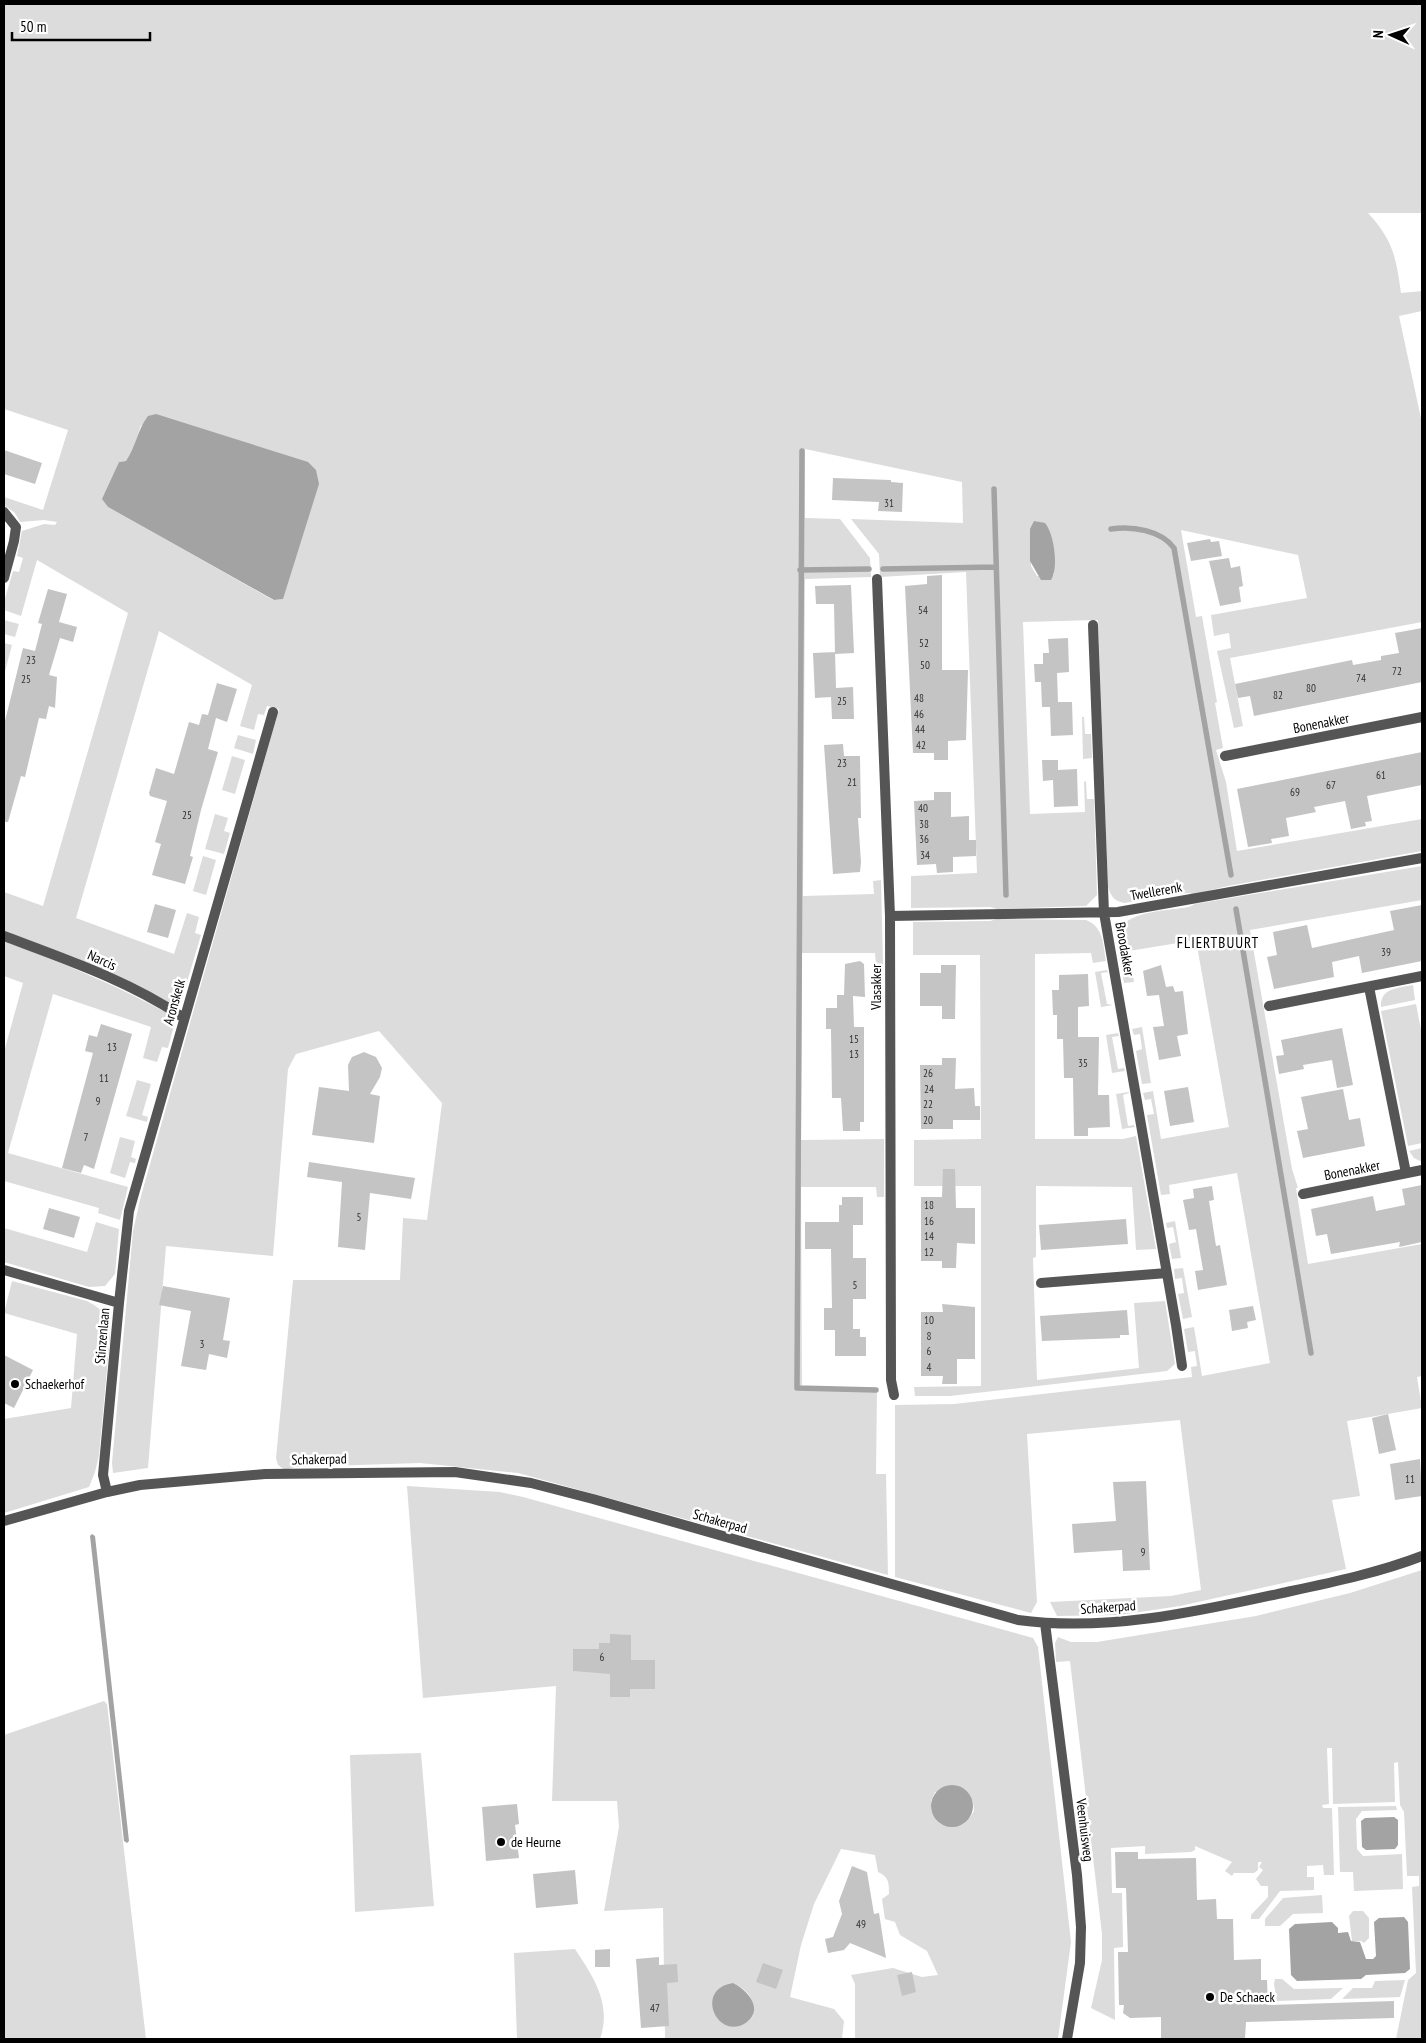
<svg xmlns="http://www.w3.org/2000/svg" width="1426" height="2043" font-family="'PT Sans Narrow',sans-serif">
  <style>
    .green { fill: #dcdcdc; fill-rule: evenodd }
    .water { fill: #a3a3a3 }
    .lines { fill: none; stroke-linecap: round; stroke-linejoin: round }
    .stream { stroke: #a3a3a3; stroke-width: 5.5 }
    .building { fill: #c4c4c4 }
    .minor { stroke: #555; stroke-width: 10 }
    .poi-dot { fill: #000; stroke: #fff; stroke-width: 2 }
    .labels { text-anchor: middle; stroke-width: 5; stroke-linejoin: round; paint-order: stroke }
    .number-label { font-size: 11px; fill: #313131 }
    .street-label { font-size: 14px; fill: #000; stroke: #fff }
    .poi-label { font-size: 14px; fill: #000; stroke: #fff; text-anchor: start }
    .neighbourhood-label { font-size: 15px; letter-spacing: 1px; fill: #000; stroke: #fff }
  </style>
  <rect width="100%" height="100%" fill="#fff"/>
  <path class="green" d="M4 4H1422V213H1368C1393 240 1396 257 1401 293L1422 291V311L1399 316 1422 423V622L1230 658 1243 726 1234 728 1217 651 1231 648 1229 633 1214 636 1211 615 1307 598 1298 555 1181 530 1196 617 1202 616 1217 702 1215 703 1223 748 1216 750 1226 782 1237 851 1422 819V851L1228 886 1194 894 1187 893 1124 903C1114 901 1111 896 1108 887L1098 620 1023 622 1030 814 1085 812 1084 782 1086 781 1087 799H1094L1097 895 1086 906 997 909 990 907 911 908V876L977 873 966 572 880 577 879 554 851 519 963 523 962 482 805 449V518L840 519 870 558 871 577 805 579 803 896 874 894 873 881 881 880 883 964H876L875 953H802L801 1140 884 1139V1197H877L876 1187H801L802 1388H877L876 1474H886L888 1575 518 1473 420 1463 295 1467 285 1470 278 1465 276 1458 293 1280H400L403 1218 427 1220 442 1103 379 1031 296 1054 288 1069 273 1256 166 1246 148 1468 113 1473 112 1463 133 1231 141 1196 279 709 267 706 264 715 258 714 254 730 240 726 252 685 159 631 76 918 174 954 187 913 199 917 195 933 201 935 179 1009 76 958 4 931V892L43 906 128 613 37 560 21 616 4 610V602L13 571 19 572 23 558 17 556 22 531 44 524 55 525 57 522 44 520 20 522 15 513 4 505V497L43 510 68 430 4 409ZM141 425 283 599 273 600 108 507 103 499 119 462 126 461 132 453ZM1030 542 1054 551V575L1037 576 1031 566Z
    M4 620 19 624 15 637 4 634Z
    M4 643 12 645 4 675Z
    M1082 717H1084L1085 734H1091L1092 758 1083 759Z
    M238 735 256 740 253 754 234 748Z
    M232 756 245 760 235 794 222 790Z
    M215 814 228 818 224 831 230 833 224 854 205 849Z
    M203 856 216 860 206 895 193 891Z
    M1422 866V900L1250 930 1292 1169 1298 1188H1296L1308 1264 1422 1244V1376L1417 1377 1422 1408 1347 1421 1360 1496 1332 1500 1346 1569 1180 1606 1120 1615 1057 1616 1050 1602 1171 1596 1201 1590 1180 1420 1027 1434 1037 1602 1031 1613 895 1577V1405L954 1404 1192 1377 1191 1367 1197 1366 1195 1351 1188 1352 1184 1329 1194 1327 1202 1376 1270 1363 1237 1173 1169 1185 1170 1194 1161 1195 1147 1115 1154 1114 1151 1099 1145 1100 1143 1093 1153 1091 1161 1139 1229 1127 1196 940 1129 951 1134 982 1124 983C1122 969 1117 954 1117 940 1117 910 1168 911 1189 907L1195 904Z
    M997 919 1086 920C1104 927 1103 945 1106 961L1093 963 1091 953 1035 954V1139H1123L1136 1136 1156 1249 1136 1250 1132 1187 1036 1186V1257L1033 1258 1037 1380 1139 1368 1134 1303 1165 1301 1175 1364 1167 1371 950 1396H915L914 1387 981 1386V1186H914V1140L981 1139 980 955H913V922L990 921Z
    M4 941C63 963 121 987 176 1018L168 1048 162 1047 157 1062 143 1058 151 1027 53 994 8 1153 128 1187 120 1220 98 1213 99 1208 4 1181V1052L23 983 4 976Z
    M1107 970 1108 972 1101 973 1107 1004 1113 1005 1101 1007 1095 972Z
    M1413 985 1415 1000 1381 1007C1380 988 1398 988 1413 985Z
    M1416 1004 1422 1035V1143L1408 1146 1381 1011Z
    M1142 1027 1151 1083 1142 1084 1136 1051 1142 1049 1140 1034 1134 1035 1132 1029Z
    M1118 1033 1119 1036 1112 1037 1118 1069 1124 1068 1125 1071 1112 1073 1106 1035Z
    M137 1080 151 1084 142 1115 148 1117 147 1122 126 1116Z
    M1129 1092V1093L1123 1095 1128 1126 1134 1125 1135 1127 1122 1129 1116 1094Z
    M120 1137 135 1141 131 1157 136 1159 135 1163 130 1162 125 1178 110 1173Z
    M1422 1148V1162L1414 1158 1409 1151Z
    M1175 1221 1181 1258 1172 1259 1169 1244 1176 1242 1173 1227 1167 1228 1166 1223Z
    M96 1222 119 1229 115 1274 105 1286 89 1287 4 1262V1228L87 1252Z
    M1183 1268 1192 1317 1183 1319 1178 1294 1184 1293 1182 1278 1175 1279 1174 1269Z
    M12 1281 87 1301C104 1310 110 1318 110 1337L99 1455 95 1472 89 1487 4 1513V1419L71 1408 77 1334 4 1313Z
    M407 1486 500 1492 523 1497 1033 1638 1038 1647 1071 1942 1058 2039H855V1984L851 1975 893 1968 922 1977 938 1975 927 1951 900 1935 895 1922 885 1919 882 1899 889 1894C889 1883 889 1877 878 1872L875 1855 841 1849 814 1904 801 1945 790 1997 834 2009 844 2021 842 2039H665L663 1908 604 1911 619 1827 617 1801H552L556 1686 423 1698ZM935 1792 973 1801 974 1811 969 1819 931 1811V1801ZM733 1983C749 1991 756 2000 752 2018Z
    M1422 1570V2038L1396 2039 1408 1980 1416 1973 1412 1887 1419 1886V1876H1407L1404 1812 1400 1805 1398 1762 1394 1763 1395 1802 1333 1804 1332 1748H1327L1329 1804 1322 1805 1323 1808H1332L1334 1875H1324L1323 1865 1307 1866V1877H1314V1890L1280 1891 1259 1919H1251V1915L1268 1897V1886H1261L1256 1879 1263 1870 1259 1867 1262 1862H1258V1870L1254 1873H1234L1232 1876 1225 1871 1232 1862 1195 1846V1850L1191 1852 1145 1854V1846L1111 1848 1112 1893H1122L1123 1947 1114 1948 1115 2020 1091 2008 1102 1960V1934L1070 1661 1056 1662 1055 1643 1058 1637 1071 1642H1097L1256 1616 1350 1593Z
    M104 1701 107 1704 146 2039H4V1735Z
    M421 1753 434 1906 355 1912 350 1755Z
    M1396 1806 1397 1810 1362 1811 1356 1819 1357 1849 1363 1856 1402 1854 1403 1889 1354 1891 1353 1872H1340L1338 1807Z
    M1322 1895 1323 1913 1293 1914 1280 1926H1265V1919L1283 1898Z
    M1353 1911H1363L1369 1918V1938L1364 1943 1361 1941H1352L1349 1916Z
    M575 1949C594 1978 612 2004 600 2039H517L514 1953Z
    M1275 1979H1282L1294 1989 1343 1988 1331 1999 1277 2001 1274 1984Z
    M1405 1980 1400 1997 1342 1999 1353 1988H1372L1375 1981Z"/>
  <path class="water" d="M156 414 308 462 316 470 319 484 283 599 274 600 108 507 102 499 119 462 126 461C136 447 137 430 148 416Z
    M1034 521 1045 523C1054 533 1059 568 1051 580H1041L1030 561V529Z
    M92 1534 95 1536 129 1841 127 1843 124 1841 90 1536Z
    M931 1806a21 21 0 1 1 42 0a21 21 0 1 1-42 0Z
    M1394 1817 1398 1820V1845L1395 1849 1366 1850 1362 1847 1361 1821 1365 1818Z
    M1404 1917 1408 1922 1410 1969 1405 1973 1366 1975 1361 1979 1297 1981 1291 1975 1289 1929 1295 1924 1332 1922 1338 1928V1933L1348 1932 1351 1941 1360 1942 1366 1959H1373L1376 1956 1374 1922 1379 1918Z
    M733 1983C747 1990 764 2008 747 2022 718 2043 693 1989 733 1983Z"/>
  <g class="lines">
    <path class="stream" d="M802 451 797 1388 876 1390
      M994 489 1006 895
      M1111 529C1132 526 1161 530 1174 548L1231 875
      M883 569 996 567
      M800 570 869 569
      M1236 909 1311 1353"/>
  </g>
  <path class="building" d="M4 450 42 463 35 484 4 474Z
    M833 478 891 480V482L903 483 902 512 878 511 879 502 832 500Z
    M1210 539 1211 542 1219 541 1222 556 1191 561 1187 543Z
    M1229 558 1231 568 1240 566 1243 586 1239 587 1241 602 1220 606 1209 561Z
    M942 575V670H968L966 740 948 741V760H934V753H913L905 586 927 584V576Z
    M851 585 854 653 835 654 834 604H816L815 586Z
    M48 589 67 594 59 622 77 627 73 642 60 638 49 675 57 677 55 708 49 706 46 719 39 718 25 777 21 776 8 822H4V725L23 648 35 651 42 624 38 623Z
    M1422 628V682L1254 716 1250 696 1238 698 1235 684 1352 660 1353 665 1381 660V656L1399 653 1395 633Z
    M1068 638 1069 672 1057 673 1058 702H1072L1073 735 1051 736 1050 707H1042L1041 682H1035L1034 664H1043V653H1049L1048 639Z
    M835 652 836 688 853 687 854 719H832L831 697 815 698 813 653Z
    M217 683 237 689 227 722 216 718 208 749 218 752 201 810 190 856 193 857 185 884 152 875 161 844 155 842 167 801 150 796 149 793 156 768 174 774 189 722 199 725 202 714 208 715Z
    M843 744 844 756H860L861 818H858L861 862 860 872 833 874 824 745Z
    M1422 752V785L1367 796 1372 821 1365 822 1366 826 1351 829 1345 801 1314 807 1316 812 1286 818 1289 836 1271 839 1272 843 1248 847 1237 789Z
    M1042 760H1058V770L1077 769 1078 806 1054 807 1053 780 1043 781Z
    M934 792H951V817L969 816V840H976V856L953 857V872L937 873 936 864 917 865 914 801 934 800Z
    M155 904 176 910 168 938 147 932Z
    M1422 905V961L1362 973 1359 956 1332 962 1334 977 1274 989 1267 957 1277 955 1273 932 1307 925 1312 948 1394 930 1390 911Z
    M860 961 864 964 865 997 853 996 854 1027H864V1122H860V1131H843L841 1098H832L831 1029H826V1008H837V995H844L845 964Z
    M941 965H956L955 1019H942V1006H920V973H941Z
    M1161 965 1166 987 1173 986 1175 992 1183 991 1188 1034 1177 1036 1181 1056 1159 1060 1153 1027 1164 1026 1159 995 1147 996 1143 971Z
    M1088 974 1089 1006 1078 1007V1037H1099L1098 1095H1109L1110 1127 1088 1128V1136H1074L1073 1078H1064L1063 1039H1057V1015H1053L1052 990H1059V975Z
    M101 1024 132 1034 94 1169 84 1165 81 1173 62 1168 93 1053 85 1051 89 1035 97 1037Z
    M1342 1028 1353 1085 1337 1088 1332 1060 1303 1065 1304 1069 1279 1074 1276 1056 1284 1055 1281 1040Z
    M364 1052 376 1057 382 1068 380 1077 370 1094 380 1096 374 1143 312 1135 319 1087 349 1091 348 1065 352 1057Z
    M942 1058H956L955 1089 974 1088 975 1106H980V1120H953V1129H921L920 1065H942Z
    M1188 1087 1194 1122 1170 1126 1164 1091Z
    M1343 1089 1349 1120 1360 1118 1365 1146 1303 1158 1297 1131 1308 1129 1301 1097Z
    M309 1162 415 1178 411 1199 370 1193 365 1250 338 1247 342 1182 307 1177Z
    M943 1169H955L956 1208H975V1244L957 1243 956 1268H942V1261H921V1197H942Z
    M1422 1185V1242L1399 1247 1400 1242 1331 1254 1327 1234 1316 1236 1311 1209 1373 1196 1376 1211 1405 1205 1402 1189Z
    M1212 1186 1214 1200 1209 1201 1216 1246 1220 1245 1227 1285 1198 1290 1195 1271 1203 1270 1196 1229 1189 1230 1183 1200 1194 1198 1193 1189Z
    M842 1197H863V1225H853V1258H866V1299H853V1329H860V1337H866V1356H835V1330H824V1308H832L831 1249H805V1222H839V1205H842Z
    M49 1208 80 1217 74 1238 43 1229Z
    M1126 1219 1128 1244 1041 1250 1039 1225Z
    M163 1286 230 1298 223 1340 230 1341 227 1358 209 1354 206 1370 181 1366 191 1311 159 1305Z
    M942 1304 975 1307V1359H957V1384H942L943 1376H921V1312H943Z
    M1253 1306 1256 1320 1247 1322 1248 1328 1232 1331 1229 1310Z
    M1127 1310 1129 1335H1120V1338L1042 1341 1040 1316Z
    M4 1355 33 1370 14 1408 4 1403Z
    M1388 1414 1396 1450 1379 1454 1372 1418Z
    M1420 1459 1422 1496 1395 1500 1390 1464Z
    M1146 1481 1150 1570 1123 1571 1122 1550 1074 1553 1072 1524 1116 1521 1113 1482Z
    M610 1634 631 1635V1660H655V1689H630V1697H610V1674L573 1671V1649H599V1643H610Z
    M517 1804 519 1824 515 1825 519 1858 486 1861 482 1807Z
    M1115 1852H1138V1859L1196 1858 1197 1900 1216 1899 1217 1919H1233L1234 1960 1261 1959V1980H1267L1268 2005 1394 2001V2018L1246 2022 1245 2039H1161V2017L1130 2018 1123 2013 1124 2005H1119L1118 1952H1128L1126 1888H1116Z
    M852 1866 867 1872 874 1914 879 1913 886 1958 850 1943 844 1950 828 1953 825 1939 833 1937 842 1914 839 1901Z
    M575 1870 578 1904 536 1908 533 1874Z
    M610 1949V1967H595V1950Z
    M659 1957V1965L677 1964 678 1982 667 1983 669 2026 641 2028 636 1959Z
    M763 1963 783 1970 776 1989 756 1982Z
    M912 1972 916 1992 902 1996 897 1975Z"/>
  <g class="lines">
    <path class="minor" d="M4 512 16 527 14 541 4 578
      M877 579 890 916 891 1380 894 1395
      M1093 625 1104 913 1176 1325 1182 1366
      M1225 756 1422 717
      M890 916 1118 912 1422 858
      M4 936C65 959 130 981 184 1018
      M1369 987 1406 1173
      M1269 1006 1422 976
      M1303 1194 1422 1170
      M4 1270 119 1303 103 1475 107 1492
      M1041 1283 1167 1273
      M119 1303 129 1211 273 712
      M4 1521 107 1492 140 1485 265 1474 455 1472 531 1483 593 1499 1018 1620C1107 1632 1196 1612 1282 1593 1329 1583 1378 1573 1422 1556
      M1045 1623 1077 1875 1081 1927 1080 1963 1067 2039"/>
  </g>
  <g class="poi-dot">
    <circle cx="15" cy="1384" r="5"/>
    <circle cx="501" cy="1842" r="5"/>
    <circle cx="1210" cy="1997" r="5"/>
  </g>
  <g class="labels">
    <g class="number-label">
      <text x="889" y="507">31</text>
      <text x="923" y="614">54</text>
      <text x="924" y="647">52</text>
      <text x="31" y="664">23</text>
      <text x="925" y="669">50</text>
      <text x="1397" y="675">72</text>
      <text x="1361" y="682">74</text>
      <text x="26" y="683">25</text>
      <text x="1311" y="692">80</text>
      <text x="1278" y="699">82</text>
      <text x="919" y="702">48</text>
      <text x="842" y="705">25</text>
      <text x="919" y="718">46</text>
      <text x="920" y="733">44</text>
      <text x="921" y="749">42</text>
      <text x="842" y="767">23</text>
      <text x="1381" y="779">61</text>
      <text x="852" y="786">21</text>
      <text x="1331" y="789">67</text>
      <text x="1295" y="796">69</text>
      <text x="923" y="812">40</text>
      <text x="187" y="819">25</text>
      <text x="924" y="828">38</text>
      <text x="924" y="843">36</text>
      <text x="925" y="859">34</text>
      <text x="1386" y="956">39</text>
      <text x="854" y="1043">15</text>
      <text x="112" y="1051">13</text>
      <text x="854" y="1058">13</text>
      <text x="1083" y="1067">35</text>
      <text x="928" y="1077">26</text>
      <text x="104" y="1082">11</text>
      <text x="929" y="1093">24</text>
      <text x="98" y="1105">9</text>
      <text x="928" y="1108">22</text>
      <text x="928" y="1124">20</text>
      <text x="86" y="1141">7</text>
      <text x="929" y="1209">18</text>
      <text x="359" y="1221">5</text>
      <text x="929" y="1225">16</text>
      <text x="929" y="1240">14</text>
      <text x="929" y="1256">12</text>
      <text x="855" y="1289">5</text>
      <text x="929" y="1324">10</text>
      <text x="929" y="1340">8</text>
      <text x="202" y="1348">3</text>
      <text x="929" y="1355">6</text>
      <text x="929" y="1371">4</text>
      <text x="1410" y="1483">11</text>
      <text x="1143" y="1556">9</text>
      <text x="602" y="1661">6</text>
      <text x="861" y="1928">49</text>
      <text x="655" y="2012">47</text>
    </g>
    <g class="street-label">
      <text transform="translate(1321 723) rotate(-11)" y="5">Bonenakker</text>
      <text transform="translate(1156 891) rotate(-10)" y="5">Twellerenk</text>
      <text transform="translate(1125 949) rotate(80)" y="5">Broodakker</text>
      <text transform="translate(102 960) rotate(24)" y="5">Narcis</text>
      <text transform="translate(876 987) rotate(-90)" y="5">Vlasakker</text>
      <text transform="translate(174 1002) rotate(-74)" y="5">Aronskelk</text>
      <text transform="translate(1352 1170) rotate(-11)" y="5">Bonenakker</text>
      <text transform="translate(102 1336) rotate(-85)" y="5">Stinzenlaan</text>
      <text transform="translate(319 1459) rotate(-1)" y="5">Schakerpad</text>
      <text transform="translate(720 1521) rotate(16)" y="5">Schakerpad</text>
      <text transform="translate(1108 1607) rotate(-4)" y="5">Schakerpad</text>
      <text transform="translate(1085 1830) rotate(83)" y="5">Veenhuisweg</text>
    </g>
    <g class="poi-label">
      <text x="25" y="1389">Schaekerhof</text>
      <text x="511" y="1847">de Heurne</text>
      <text x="1220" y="2002">De Schaeck</text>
    </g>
    <g class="neighbourhood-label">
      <text x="1218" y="948">FLIERTBUURT</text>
    </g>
  </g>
  <rect width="1426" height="2043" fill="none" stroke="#000000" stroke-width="10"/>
  <g transform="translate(1391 35) rotate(273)" stroke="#ffffff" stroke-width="4" paint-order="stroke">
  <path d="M0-4L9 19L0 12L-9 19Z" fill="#000000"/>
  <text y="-8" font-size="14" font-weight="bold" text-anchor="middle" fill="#000000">N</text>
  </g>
  <path d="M12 32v8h138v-8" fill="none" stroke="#000000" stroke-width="2.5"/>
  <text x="20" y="32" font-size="15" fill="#000000" stroke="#ffffff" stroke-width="4" paint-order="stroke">50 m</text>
</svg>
